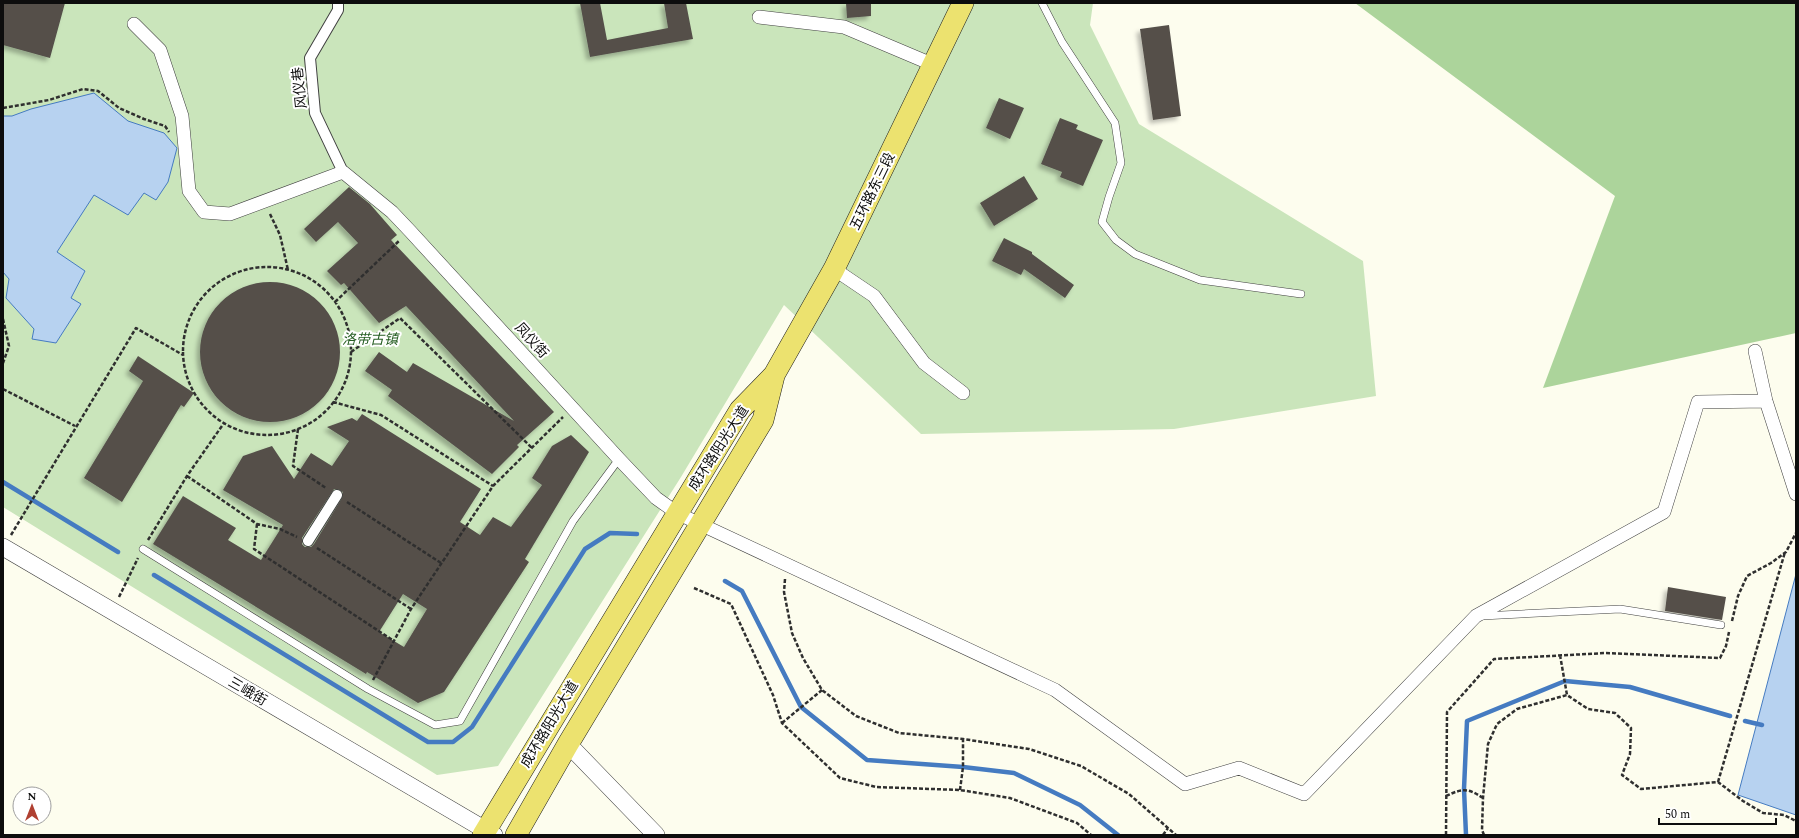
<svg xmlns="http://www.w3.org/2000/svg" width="1799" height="838" font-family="Spectral,'Noto Sans SC',serif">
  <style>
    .green { fill: #cae5bb }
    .forest { fill: #acd49b }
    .water { fill: #b7d2f0; stroke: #457bc1 }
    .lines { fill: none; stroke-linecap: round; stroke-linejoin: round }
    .stream { stroke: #457bc1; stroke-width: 4.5 }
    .building { fill: #54504a; fill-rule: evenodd; filter: url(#shadow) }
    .service-casing { stroke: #404040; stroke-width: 8 }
    .pedestrian-casing { stroke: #404040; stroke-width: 12 }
    .minor-casing { stroke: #404040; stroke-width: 14 }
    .tertiary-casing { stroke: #404040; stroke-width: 18 }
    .primary-casing { stroke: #1e1e1e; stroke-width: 22 }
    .path { stroke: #2f2f2f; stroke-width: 2.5; stroke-dasharray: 4 2; stroke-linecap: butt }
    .service { stroke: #fff; stroke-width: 7 }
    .pedestrian { stroke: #fff; stroke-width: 10 }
    .minor { stroke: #fff; stroke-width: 13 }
    .tertiary { stroke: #fff; stroke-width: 17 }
    .primary { stroke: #ece26f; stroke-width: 21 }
    .labels { text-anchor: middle; stroke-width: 4; stroke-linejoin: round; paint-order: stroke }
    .street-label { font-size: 14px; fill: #0d0d0d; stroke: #fff }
    .park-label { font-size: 14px; font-style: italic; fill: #265e23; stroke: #fff }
  </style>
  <defs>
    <filter id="shadow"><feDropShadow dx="-3.5" dy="3.5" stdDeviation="2" flood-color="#0004"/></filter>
  </defs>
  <rect width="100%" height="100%" fill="#fdfdee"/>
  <path class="green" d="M3 3H1093L1090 25 1139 124 1363 261 1376 396 1174 429 921 434 784 305 681 477 498 766 437 775 3 507Z"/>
  <path class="forest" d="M1355 3H1796V333L1543 388 1615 196Z"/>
  <path class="water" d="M94 93 128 121 164 133 177 148 168 182 156 200 144 193 128 215 94 195 57 252 85 271 71 298 81 304 56 343 32 339 34 329 6 298 9 279 3 272V116H12L31 109Z
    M1796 574V815L1738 795Z"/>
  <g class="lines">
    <path class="stream" d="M3 482 118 552
      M154 575 428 742H453L472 727 585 549 610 533 637 534
      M725 581 742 591 801 707 867 760 963 767 1014 773 1080 805 1118 835
      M1745 721 1762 725
      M1466 835 1464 789 1467 721 1565 681 1630 687 1730 716"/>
  </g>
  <path class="building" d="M3 3H65L50 58 3 45Z
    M580 3H600L607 40 668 28 664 3H686L693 39 590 57Z
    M846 3H871V16L847 18Z
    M1169 25 1181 116 1153 120 1140 29Z
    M999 98 1024 108 1010 139 986 128Z
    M1060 118 1078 125 1076 129 1103 140 1083 186 1060 177 1062 172 1041 164Z
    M1024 176 1038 199 994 226 980 203Z
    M349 187 370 204 397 235 391 240 554 412 517 445 519 447 492 474 388 396 392 390 365 371 379 352 407 372 413 363 514 421 406 306 379 323 344 283 341 285 327 271 358 243 338 222 316 242 304 229Z
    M1004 238 1032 252V254L1074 285 1065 298 1024 269 1021 275 992 261Z
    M200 352a70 70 0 1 1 140 0a70 70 0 1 1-140 0Z
    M138 356 194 393 184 407 181 405 122 502 84 478 143 381 129 371Z
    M362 414 481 489 460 522 480 535 493 517 511 527 542 485 532 478 552 446 571 435 589 452 525 559 529 562 444 692 418 703 367 672 366 674 153 544 183 496 236 528 228 540 261 560 283 525 223 490 243 456 272 446 294 479 311 453 332 466 349 441 327 427 352 418 357 421ZM334 489H338L343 492 342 498 314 544 311 547H305L302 544V538ZM403 594 427 609 404 647 379 632Z
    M1668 587 1726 597 1722 620 1665 611Z"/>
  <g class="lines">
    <defs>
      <path id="service" d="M1042 3 1062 42 1115 123 1121 163 1109 197 1102 222 1116 240 1135 254 1200 280 1301 294
        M143 549 368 689 435 725 460 721 573 521 619 459
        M1482 616 1620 609 1721 625"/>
      <path id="pedestrian" d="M338 3V10L310 58 315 113 343 172
        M308 541 337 495"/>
      <path id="minor" d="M759 17 844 27 934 65
        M134 24 160 50 182 116 189 191 204 212 230 214 343 172 392 212 410 231 619 459 656 498 677 513 700 524 1055 690 1185 784 1239 768 1304 794 1476 616 1664 512 1698 402 1766 401
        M834 269 874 296 924 363 963 393
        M1755 351 1766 401 1796 494"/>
      <path id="tertiary" d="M3 547 494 835
        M568 744 656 835"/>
      <path id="primary" d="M483 835 740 410 774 375 834 269 963 3
        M516 835 568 744 763 420 774 376"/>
    </defs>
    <use href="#service" class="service-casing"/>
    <use href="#pedestrian" class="pedestrian-casing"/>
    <use href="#minor" class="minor-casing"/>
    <use href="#tertiary" class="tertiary-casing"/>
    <use href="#primary" class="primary-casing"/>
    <path class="path" d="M3 108 49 100 83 89 98 91 119 108 144 119 165 126 169 132
      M270 214 280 235 288 270
      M183 351a84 84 0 1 1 168 0a84 84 0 1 1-168 0Z
      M335 302 400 240
      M3 319 9 346 3 363
      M351 352 400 318 532 448
      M3 389 75 426
      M333 402 381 415 493 486
      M298 429 293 466 326 488
      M187 476 257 524 280 529 297 537
      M347 502 441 563
      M257 524 254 549 394 641
      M11 535 136 328 183 355
      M148 540 187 476 224 423
      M317 548 411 609
      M785 579 784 592 792 633 803 658 822 690 856 716 899 733 963 739 1029 749 1081 766 1129 794 1176 835
      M694 588 731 604 773 695 782 723 840 778 876 787 960 790 1010 798 1077 823 1091 835
      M119 597 138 558
      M1732 621 1738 596 1747 576 1771 563 1786 552 1796 533
      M1560 655 1567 695
      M373 680 411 609 493 486 563 417
      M782 723 822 690
      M1718 782 1785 552
      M960 790 963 767V739
      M1446 796C1463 788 1468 788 1483 798
      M1163 835 1168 828
      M1446 835 1447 712 1494 659 1606 653 1720 658 1726 646 1729 632
      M1484 835 1482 830 1483 798 1488 744 1497 724 1517 709 1567 695 1588 709 1615 713 1631 728 1630 754 1622 775 1641 789 1718 782 1743 801 1763 813 1784 815 1796 821"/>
    <use href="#service" class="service"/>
    <use href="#pedestrian" class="pedestrian"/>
    <use href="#minor" class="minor"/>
    <use href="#tertiary" class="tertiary"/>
    <use href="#primary" class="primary"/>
  </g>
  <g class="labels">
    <g class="street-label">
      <text transform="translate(299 88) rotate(-96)" y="5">风仪巷</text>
      <text transform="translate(872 191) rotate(-64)" y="5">五环路东三段</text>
      <text transform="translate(532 340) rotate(48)" y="5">凤仪街</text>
      <text transform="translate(718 448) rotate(-57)" y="5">成环路阳光大道</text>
      <text transform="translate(248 691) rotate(30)" y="5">三峨街</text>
      <text transform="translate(549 724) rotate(-59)" y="5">成环路阳光大道</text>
    </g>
    <g class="park-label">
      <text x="370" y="344">洛带古镇</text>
    </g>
  </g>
  <rect width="1799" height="838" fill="none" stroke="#0d0d0d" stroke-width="8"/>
  <g transform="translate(32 806)"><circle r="19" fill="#ffffff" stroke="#9e9e9e"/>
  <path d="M0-3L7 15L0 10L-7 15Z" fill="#b04031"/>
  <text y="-6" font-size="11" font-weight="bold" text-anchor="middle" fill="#0d0d0d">N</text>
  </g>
  <path d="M1659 818v6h117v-6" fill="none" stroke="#0d0d0d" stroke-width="2"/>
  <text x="1665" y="818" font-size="12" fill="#0d0d0d" stroke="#ffffff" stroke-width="3" paint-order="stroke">50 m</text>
</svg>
